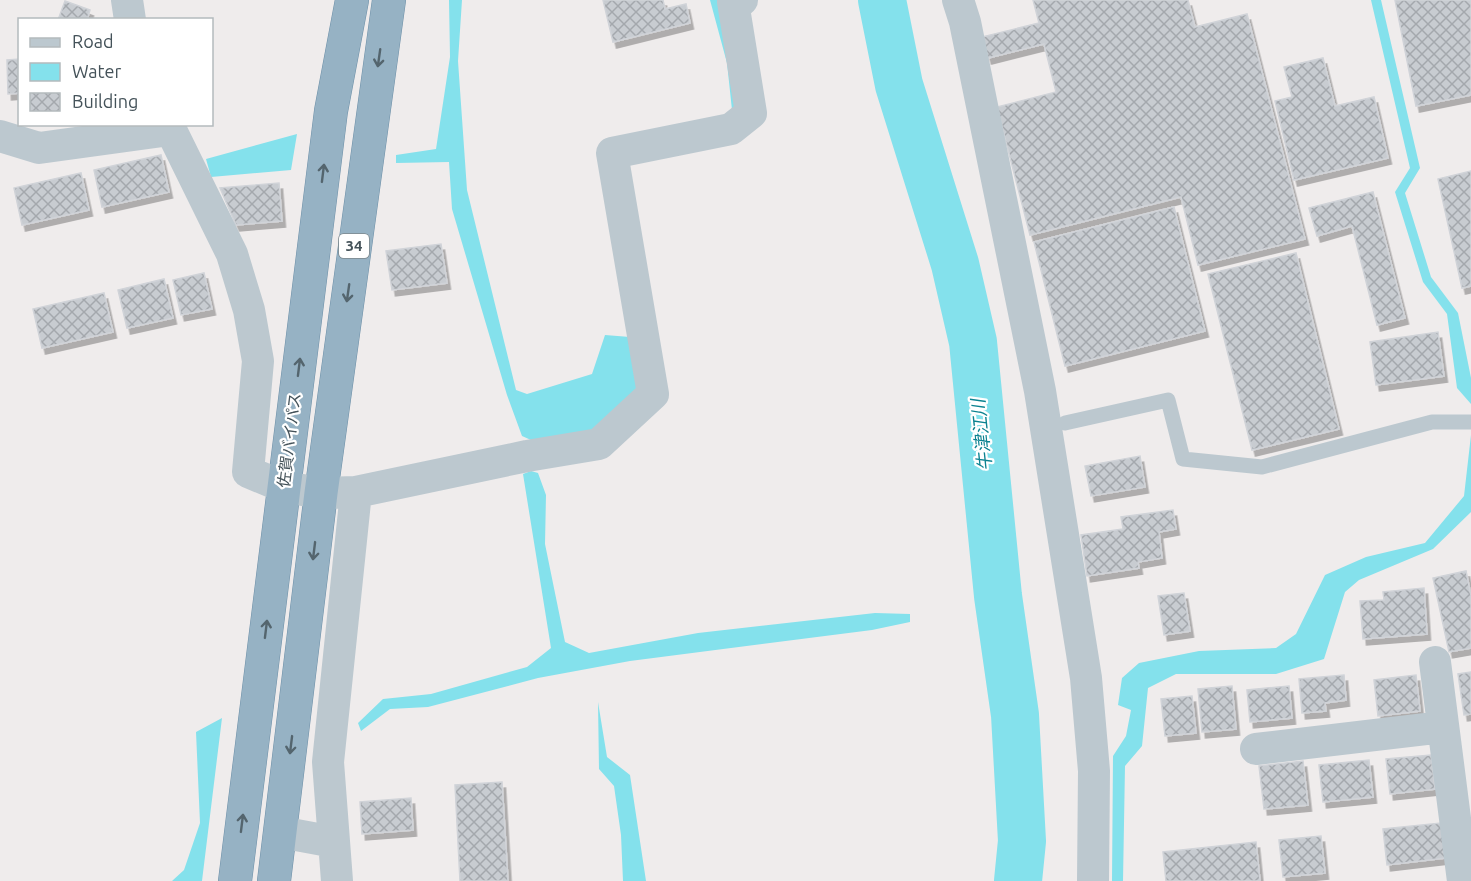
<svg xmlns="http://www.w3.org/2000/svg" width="1471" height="881" font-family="Ubuntu,'Noto Sans JP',sans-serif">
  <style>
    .water { fill: #84e1ec }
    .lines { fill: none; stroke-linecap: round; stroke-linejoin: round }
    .river { stroke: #84e1ec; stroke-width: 48 }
    .building { fill: url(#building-cross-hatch); stroke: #d0d3d8; stroke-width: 1.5; filter: url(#shadow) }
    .trunk-casing { stroke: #6e90a8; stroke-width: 34 }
    .service { stroke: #bcc8cf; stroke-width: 15 }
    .minor { stroke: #bcc8cf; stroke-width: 32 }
    .trunk { stroke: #96b2c4; stroke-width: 33 }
    .oneway { stroke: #54656e }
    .labels { text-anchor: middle; stroke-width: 4.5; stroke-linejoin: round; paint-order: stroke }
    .shield { fill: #fff; stroke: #7c868b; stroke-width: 1.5 }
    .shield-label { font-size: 15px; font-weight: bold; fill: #445259 }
    .street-label { font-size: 16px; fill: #445259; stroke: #fff }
    .water-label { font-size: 18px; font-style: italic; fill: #0b8290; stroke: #fff }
  </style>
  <defs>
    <pattern id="building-cross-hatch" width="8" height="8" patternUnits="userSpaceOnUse" patternTransform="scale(1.5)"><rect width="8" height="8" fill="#c8ccd1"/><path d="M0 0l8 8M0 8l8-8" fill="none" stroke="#a4a8ad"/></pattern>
    <filter id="shadow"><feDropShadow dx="3.5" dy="6" stdDeviation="0" flood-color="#0004"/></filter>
  </defs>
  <rect width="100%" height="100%" fill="#efecec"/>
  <path class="water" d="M449 0H462L458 61 467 190 516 390 527 394 592 374 605 335 630 337 638 373 636 395 592 433 531 440 522 436 507 395 452 209 449 162 396 163V155L436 149 450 57Z
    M710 0H721L739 109 732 110 727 63Z
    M1371 0H1381L1420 168 1405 193 1431 277 1458 313 1471 378V404L1457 388 1447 314 1423 282 1395 192 1410 168Z
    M297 134 291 170 211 177 206 159Z
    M1471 435V512L1433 549 1359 580 1345 592 1324 659 1276 674H1176L1148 688 1142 746 1125 766 1123 881H1112L1113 756 1126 736 1131 710 1118 705 1122 678 1139 663 1199 651 1276 648 1296 634 1325 575 1366 557 1425 543 1464 496Z
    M531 471 538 473 546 495 545 544 565 642 589 653 698 633 875 613 910 614V622L872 630 630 661 538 678 428 707 390 709 361 731 358 723 383 699 431 694 527 667 551 648 523 474Z
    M598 702 607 757 630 775 646 881H623L621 835 614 786 599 769Z
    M222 718 202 881H172L184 870 200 823 196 732Z"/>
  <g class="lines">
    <path class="river" d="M882 0 899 85 955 264 973 342 998 596 1015 715 1022 841 1018 881"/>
  </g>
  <path class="building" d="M603 0H663L665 9 686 4 690 23 613 42Z
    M1033 0H1188L1195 27 1247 14 1305 239 1198 265 1181 197 1030 235 997 107 1056 92 1044 44 988 58 982 37 1039 23Z
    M1395 0H1471V95L1416 106Z
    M65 1 90 10 87 20H58Z
    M1323 58 1335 106 1374 97 1388 158 1294 180 1275 101 1292 97 1284 67Z
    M20 59V93L8 94 7 60Z
    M161 155 169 192 102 207 94 170Z
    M1471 171V286L1462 288 1438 179Z
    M81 173 89 210 22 225 14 188Z
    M279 183 282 221 236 225 220 188Z
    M1373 192 1405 318 1377 325 1352 226 1317 236 1309 208Z
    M1174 207 1205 331 1065 366 1034 242Z
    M441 244 447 283 392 290 386 251Z
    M1296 253 1339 429 1252 450 1208 274Z
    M204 273 212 309 181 315 173 280Z
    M164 279 173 318 127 328 118 290Z
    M104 293 113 332 42 348 33 309Z
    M1438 332 1444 376 1376 385 1370 342Z
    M1140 456 1145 487 1091 496 1085 466Z
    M1173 510 1176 529 1159 532 1162 558 1138 562 1139 568 1087 576 1081 535 1123 529 1121 517Z
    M1466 571 1471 596V648L1449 652 1433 578Z
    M1424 588 1427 634 1363 639 1360 601 1384 600 1383 592Z
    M1184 593 1190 631 1164 635 1158 596Z
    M1471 672V714L1464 715 1458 674Z
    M1344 675 1346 700 1325 703 1326 711 1302 713 1299 679Z
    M1416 675 1420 711 1378 716 1374 680Z
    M1232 686 1236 729 1202 732 1198 689Z
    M1289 686 1292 718 1250 722 1247 690Z
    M1192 696 1196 733 1165 736 1161 699Z
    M1431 755 1435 789 1390 794 1386 759Z
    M1369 760 1373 797 1323 802 1319 765Z
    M1303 761 1308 805 1264 809 1259 766Z
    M502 782 508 881H460L455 785Z
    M411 798 413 830 362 834 360 802Z
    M1441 823 1445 858 1387 865 1383 829Z
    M1321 836 1325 873 1283 877 1279 840Z
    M1256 842 1260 881H1166L1163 852Z"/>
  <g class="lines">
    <defs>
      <path id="trunk" d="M235 881 331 111 352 0
        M274 881 321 493 389 0"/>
    </defs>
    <use href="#trunk" class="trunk-casing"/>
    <path class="service" d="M1065 423 1168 400 1183 459 1262 467 1432 422H1471"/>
    <path class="minor" d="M127 0 130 20
      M958 0 965 22 1040 391 1086 678 1094 771 1093 881
      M168 124 232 254 249 310 258 361 248 472 284 487 321 493 356 492 527 456 599 444 653 394 612 153 731 129 751 113 733 2 742 0
      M0 136 39 148 170 130
      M1435 662 1463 881
      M1256 749 1443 727
      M280 832 334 842
      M337 881 328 762 356 492"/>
    <use href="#trunk" class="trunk"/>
  </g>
  <defs><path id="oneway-shaft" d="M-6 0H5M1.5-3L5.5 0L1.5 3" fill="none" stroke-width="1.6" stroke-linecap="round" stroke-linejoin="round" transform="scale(1.5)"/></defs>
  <g class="oneway">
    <use href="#oneway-shaft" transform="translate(379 58) rotate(98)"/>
    <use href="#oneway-shaft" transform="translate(323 173) rotate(-83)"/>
    <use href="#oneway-shaft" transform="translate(348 293) rotate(98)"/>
    <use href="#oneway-shaft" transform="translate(299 367) rotate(-83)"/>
    <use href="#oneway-shaft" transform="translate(314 551) rotate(97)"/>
    <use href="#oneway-shaft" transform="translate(266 629) rotate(-83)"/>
    <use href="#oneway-shaft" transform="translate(291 745) rotate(97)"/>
    <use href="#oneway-shaft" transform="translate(242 823) rotate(-83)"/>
  </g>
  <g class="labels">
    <rect class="shield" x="339" y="234" width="30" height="24" rx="4.5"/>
    <g class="shield-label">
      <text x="354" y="251">34</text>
    </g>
    <g class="street-label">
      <text transform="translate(289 440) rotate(-83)" y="6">佐賀バイパス</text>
    </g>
    <g class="water-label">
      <text transform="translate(982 435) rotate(-96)" y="6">牛津江川</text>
    </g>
  </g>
  <rect x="18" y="18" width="195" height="108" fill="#ffffff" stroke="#b4babd" stroke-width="1.5"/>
  <rect x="30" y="38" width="30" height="9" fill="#bcc8cf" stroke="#b4babd" stroke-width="1.5"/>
  <text x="72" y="48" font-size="18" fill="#445259">Road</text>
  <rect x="30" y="63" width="30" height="18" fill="#84e1ec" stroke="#b4babd" stroke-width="1.5"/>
  <text x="72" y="78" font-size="18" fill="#445259">Water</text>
  <rect x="30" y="93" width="30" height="18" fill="url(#building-cross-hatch)" stroke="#b4babd" stroke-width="1.5"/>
  <text x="72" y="108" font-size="18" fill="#445259">Building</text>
</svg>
